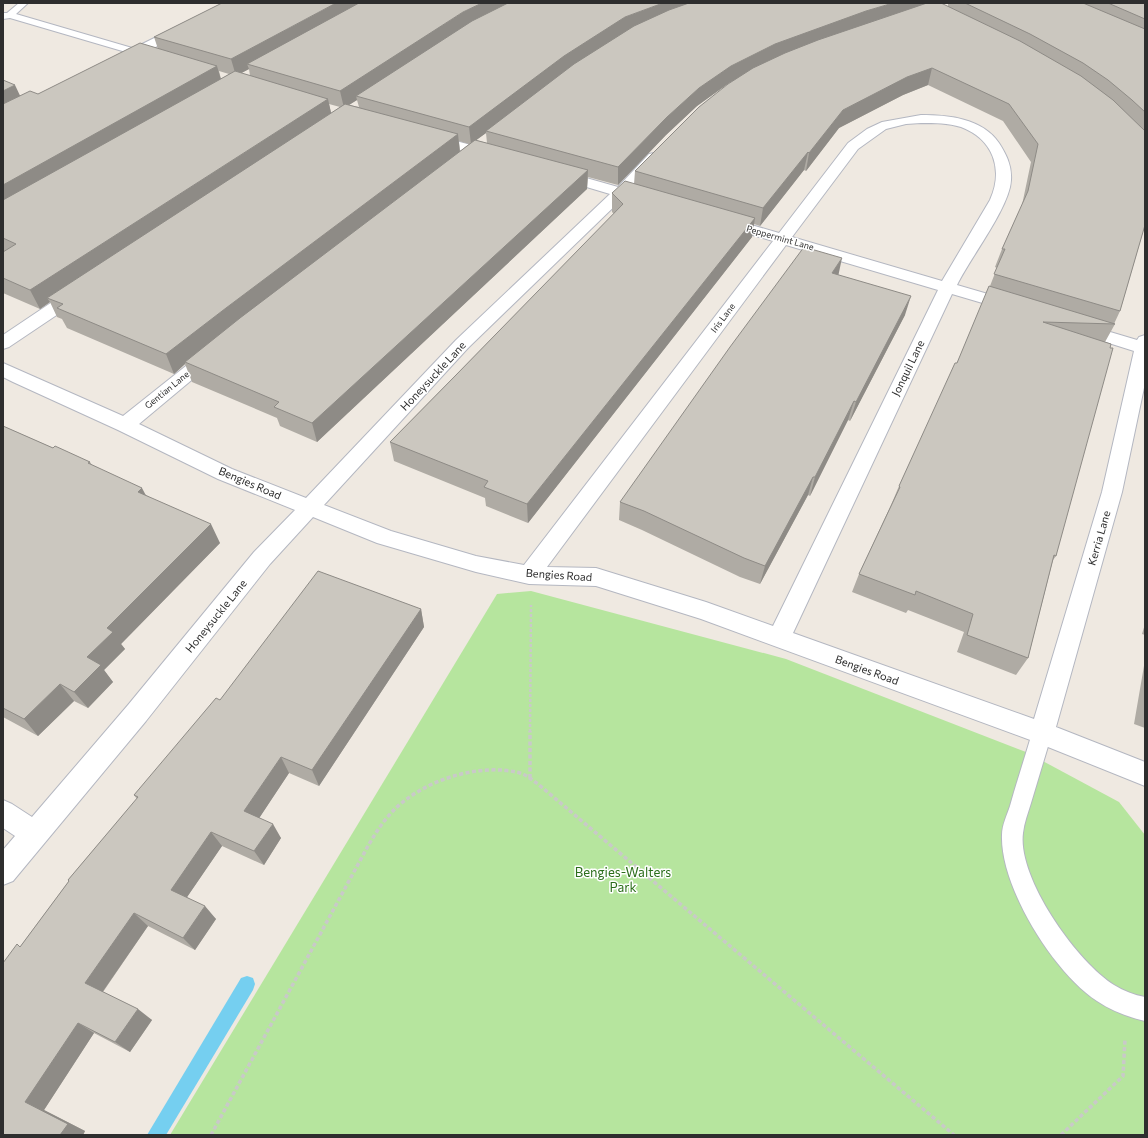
<svg xmlns="http://www.w3.org/2000/svg" width="1148" height="1138" font-family="Commissioner,sans-serif">
  <style>
    .green { fill: #b6e59e }
    .lines { fill: none; stroke-linecap: round; stroke-linejoin: round }
    .stream { fill: #75cff0; fill-rule: evenodd }
    .lane-casing { stroke: #b4b7c1; stroke-width: 2 }
    .street-casing { stroke: #b4b7c1; stroke-width: 2 }
    .path-far1 { stroke: #c9c9c9; stroke-width: 2.5; stroke-dasharray: 3 2; stroke-linecap: butt }
    .path { stroke: #c9c9c9; stroke-width: 3.5; stroke-dasharray: 4 2.5; stroke-linecap: butt }
    .lane { fill: #fff; fill-rule: evenodd }
    .street { fill: #fff; fill-rule: evenodd }
    .wall { fill: #afaba4; fill-rule: evenodd }
    .shaded-wall { fill: #8e8b86 }
    .building { fill: #cbc7bf; stroke: #8e8b86 }
    .labels { text-anchor: middle; stroke-width: 3; stroke-linejoin: round; paint-order: stroke }
    .far-street-label { font-size: 9px; fill: #2e2e2e; stroke: #fff }
    .street-label { font-size: 11px; fill: #2e2e2e; stroke: #fff }
    .near-park-label { font-size: 13px; fill: #2c6e1b; stroke: #fff }
  </style>
  <rect width="100%" height="100%" fill="#efe9e1"/>
  <path class="green" d="M531 591 786 659 1026 752 1119 802 1145 835V1135H170L497 594Z"/>
  <g class="lines">
    <path class="stream" d="M247 976 253 978 255 984 253 990 166 1135H147L241 978Z"/>
    <defs>
      <path id="lane" d="M19 3H28L16 14 139 50 141 52 136 55 10 18 3 19V13H7Z
        M1042 724 1049 727 1052 733C1045 756 1038 780 1031 803 1028 813 1024 823 1023 833 1017 878 1077 962 1114 985 1124 991 1134 995 1145 997V1021C1128 1017 1112 1011 1097 1001 1054 973 1000 887 1002 835 1002 825 1007 815 1010 806 1017 781 1025 757 1032 733L1035 727Z"/>
      <path id="street" d="M225 3H240L238 5 126 62H118L116 59 118 56Z
        M921 115C948 115 982 118 999 143 1006 154 1012 165 1011 180 1010 207 970 258 957 285L1019 303 1022 307 1019 311 1013 312 952 294 793 633 1034 719 1102 492 1134 351 1074 332 1071 328 1074 324 1080 323 1137 340 1139 337 1145 335V383L1122 492 1056 727 1145 762V786L1033 741 701 619 596 586 529 584 476 572 377 543 313 517 270 564 146 721 13 881 3 885V850L15 836 3 828V800L12 804 32 817 128 705 254 552 295 510 218 479 118 430 13 382 3 377V363L123 416 206 350 212 348 218 350 221 354 218 358 139 424 232 469 306 498 456 340 610 194 553 177 551 174 553 171 558 170 618 187 649 154 654 153 659 154 661 157 659 160 631 191 638 193 640 196 638 199 633 200 623 198 468 348 324 505 391 531 476 556 524 565 773 241 719 225 716 222 719 219 724 217 779 233 848 143 867 129 882 122ZM921 123C935 123 948 123 961 127 993 139 1004 169 990 200L942 281 792 237 858 149 886 129 906 124ZM786 245 938 290 773 626 706 602 596 568 547 567Z
        M429 134 498 152 500 155 498 158 493 159 424 141 422 138 424 135Z
        M79 287 85 288 87 292 85 296 9 347 3 349V335L73 288Z"/>
    </defs>
    <use href="#lane" class="lane-casing"/>
    <use href="#street" class="street-casing"/>
    <path class="path-far1" d="M530 732 531 605"/>
    <path class="path" d="M530 778V731
      M211 1135 368 846C375 834 383 821 393 811 422 781 478 762 520 773 527 775 532 780 538 784L954 1135
      M1061 1135 1123 1076 1125 1039"/>
    <use href="#lane" class="lane"/>
    <use href="#street" class="street"/>
  </g>
  <path class="wall" d="M948 3H1145V225L1120 311 1114 324H1115L1105 342 1056 556 1053 560 1028 658 1016 675 957 652 964 632 908 610 906 613 852 592 859 574 891 505 899 486 957 363 990 286 997 268 995 267 1002 249 1022 205 1031 162 1003 121 928 85 903 95 839 128 806 171 804 170 760 226 754 224 752 237 528 523 486 506 485 498 394 461 390 442 456 375 614 214 612 212V193L634 184 635 171 733 81 729 83 697 106 666 135 618 185 588 177 587 189 317 442 280 426 277 418 192 382 185 364 174 374 67 328 62 319 57 317 50 302 40 309 3 293V80L20 96 38 94 158 49 154 37 948 6ZM249 69 250 76 241 73ZM219 71 229 74 221 79ZM357 100 359 107 349 105ZM329 104 340 107 331 113ZM486 133 487 143 476 140ZM459 141 469 144 460 151Z
    M838 275 905 315 850 421 848 420 810 496 808 495 760 584 740 577 642 530 619 520 620 502Z
    M3 426 53 448 90 462 92 465 146 495 220 543 121 644 125 649 104 670 113 682 88 708 74 701 38 736 3 717Z
    M421 609 424 627 319 786 289 773 259 818 281 838 264 865 222 846 187 897 216 919 195 950 148 926 103 992 152 1020 130 1052 94 1033 44 1110 85 1131 83 1135H3L20 947 69 881 68 880 137 799 134 795 220 700Z
    M1145 624V635L1142 634Z
    M1145 660V728L1134 724Z"/>
  <path class="shaded-wall" d="M336 3H368L247 64 249 69 236 76 231 59Z
    M482 3H517L356 96 357 100 344 108 340 91 463 12Z
    M663 3H705L486 131V133L471 144 469 127 564 56 625 17Z
    M893 3H941L772 61 729 83 697 106 666 135 618 185V167L667 117 699 88 731 66 775 44 866 11Z
    M217 66 222 83 3 208V185Z
    M932 68 928 85 903 95 839 128 806 171 809 153 843 110 907 77Z
    M15 85 23 102 3 112V91Z
    M328 99 332 117 47 298 50 302 40 309 30 290Z
    M458 134 460 153 185 362V364L174 374 166 354 226 308Z
    M808 152 804 170 760 226 763 208Z
    M588 170 587 189 317 442 312 423Z
    M755 218 752 237 528 523 527 504Z
    M842 258 838 277 832 273Z
    M911 296 905 315 850 421 856 402Z
    M854 401 848 420 810 496 815 477Z
    M813 477 808 495 760 584 765 566Z
    M142 488 152 507 138 492Z
    M211 524 220 543 121 644 125 649 104 670 113 682 88 708 74 692 87 657 107 628Z
    M421 609 424 627 319 786 312 770Z
    M60 684 74 701 38 736 24 719Z
    M281 757 289 773 254 826 244 811Z
    M273 824 281 838 264 865 254 851Z
    M211 832 222 846 183 903 171 890Z
    M205 906 216 919 195 950 183 938Z
    M134 913 148 926 101 994 85 983Z
    M138 1009 152 1020 130 1052 115 1042Z
    M78 1023 94 1033 44 1110 85 1131 83 1135H60L25 1102Z"/>
  <path class="building" d="M222 3H336L231 59 154 37Z
    M359 3H482L463 12 340 91 247 64Z
    M508 3H663L625 17 564 56 469 127 356 96 472 21Z
    M689 3H893L866 11 775 44 731 66 699 88 667 117 618 167 486 131 574 64 634 26 669 10Z
    M927 3H941L1020 41 1081 76 1113 100 1145 131V225L1120 311 994 274 1005 249H1002L1028 191 1038 144 1009 104 932 68 907 77 843 110 809 153 808 152 763 208 635 171 699 107 728 84 753 68 785 53 818 40Z
    M965 3H1083L1145 29V112L1132 100 1108 80 1083 63 1030 34Z
    M1108 3H1145V19Z
    M140 43 217 66 3 185V104L30 91 38 94Z
    M235 71 328 99 30 290 3 278V252L16 244 3 238V200Z
    M3 80 15 85 3 91Z
    M345 104 458 134 226 308 166 354 57 308 63 304 47 298Z
    M475 140 588 170 312 423 274 407 279 402 185 362 240 318Z
    M625 181 755 218 527 504 484 487 488 481 390 442 456 375 623 204 612 193Z
    M804 247 842 258 832 273 911 296 856 402 854 401 815 477H813L765 566 744 558 644 511 620 502 730 347Z
    M989 286 1115 324 1043 322 1111 344 1110 348H1113L1056 556 1054 555 1028 658 967 635 973 614 916 591 915 595 859 574 900 487 899 486 955 363H957Z
    M3 426 53 448 55 446 90 462 88 463 142 488 138 492 211 524 107 628 113 632 87 657 101 665 74 692 60 684 24 719 3 708Z
    M318 571 421 609 312 770 281 757 244 811 273 824 254 851 211 832 171 890 205 906 183 938 134 913 85 983 138 1009 115 1042 78 1023 25 1102 68 1124 60 1135H3V963L17 944 20 947 69 881 68 880 138 797 134 795 216 698 220 700Z"/>
  <g class="labels">
    <g class="far-street-label">
      <text transform="translate(780 238) rotate(16)" y="3">Peppermint Lane</text>
      <text transform="translate(723 318) rotate(-53)" y="3">Iris Lane</text>
      <text transform="translate(167 390) rotate(-39)" y="3">Gentian Lane</text>
    </g>
    <g class="street-label">
      <text transform="translate(908 368) rotate(-64)" y="4">Jonquil Lane</text>
      <text transform="translate(433 376) rotate(-47)" y="4">Honeysuckle Lane</text>
      <text transform="translate(250 483) rotate(23)" y="4">Bengies Road</text>
      <text transform="translate(1099 538) rotate(-74)" y="4">Kerria Lane</text>
      <text transform="translate(559 575) rotate(4)" y="4">Bengies Road</text>
      <text transform="translate(216 616) rotate(-51)" y="4">Honeysuckle Lane</text>
      <text transform="translate(867 670) rotate(20)" y="4">Bengies Road</text>
    </g>
    <g class="near-park-label">
      <text x="623" y="877">Bengies-Walters<tspan x="623" dy="15">Park</tspan></text>
    </g>
  </g>
  <rect width="1148" height="1138" fill="none" stroke="#2e2e2e" stroke-width="8"/>
</svg>
